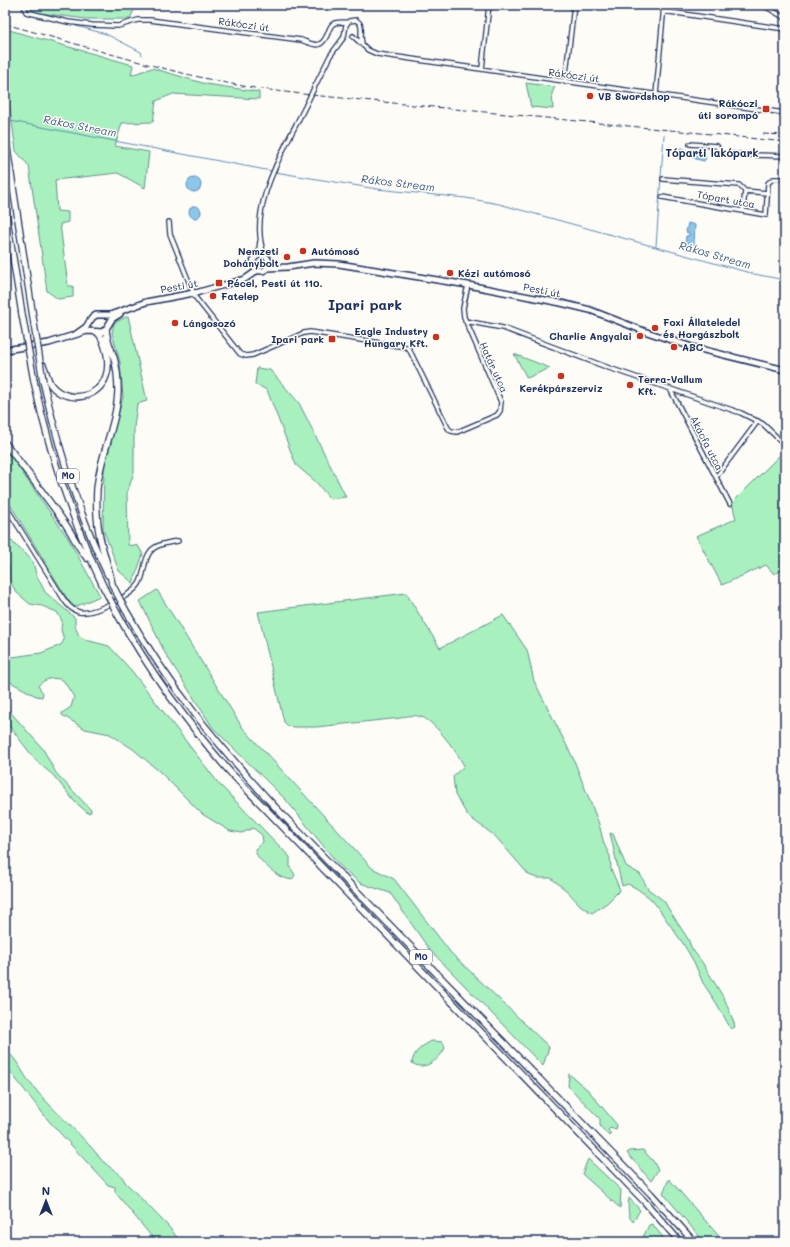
<svg xmlns="http://www.w3.org/2000/svg" width="790" height="1247" font-family="Mali,sans-serif">
  <style>
    .green { fill: #a8f1be; stroke: #62908e }
    .water { fill: #8bc7eb; stroke: #5e8ab3 }
    .lines { fill: none; stroke-linecap: round; stroke-linejoin: round }
    .stream { stroke: #5e8ab3; stroke-width: 1 }
    .minor-casing { stroke: #1b2f5e; stroke-width: 6 }
    .secondary-casing { stroke: #1b2f5e; stroke-width: 8 }
    .trunk-casing { stroke: #1b2f5e; stroke-width: 8 }
    .minor { stroke: #fdfcf7; stroke-width: 3.5 }
    .secondary { stroke: #fdfcf7; stroke-width: 5 }
    .trunk { stroke: #fdfcf7; stroke-width: 5.5 }
    .rail { stroke: #1b2f5e; stroke-width: 1; stroke-dasharray: 6 3; stroke-linecap: butt }
    .minor-bridge-casing { stroke: #1b2f5e; stroke-width: 6; stroke-linecap: butt }
    .trunk-bridge-casing { stroke: #1b2f5e; stroke-width: 8; stroke-linecap: butt }
    .minor-bridge { stroke: #fdfcf7; stroke-width: 3.5 }
    .trunk-bridge { stroke: #fdfcf7; stroke-width: 5.5 }
    .poi-dot { fill: #c8321e; stroke: #fdfcf7; stroke-width: 1.5 }
    .labels { text-anchor: middle; stroke-width: 3; stroke-linejoin: round; paint-order: stroke }
    .shield { fill: #fdfcf7; stroke: #5f6c8c; stroke-width: 1 }
    .shield-label { font-size: 9px; font-weight: bold; fill: #1b2f5e }
    .street-label { font-size: 10px; fill: #1b2f5e; stroke: #fdfcf7 }
    .poi-label { font-size: 10px; font-weight: bold; fill: #1b2f5e; stroke: #fdfcf7; text-anchor: start }
    .water-label { font-size: 11px; font-style: italic; fill: #3d5d88; stroke: #fdfcf7 }
    .neighbourhood-label { font-size: 11px; font-weight: bold; fill: #1b2f5e; stroke: #fdfcf7 }
    .district-label { font-size: 14px; font-weight: bold; fill: #1b2f5e; stroke: #fdfcf7 }
  </style>
  <rect width="100%" height="100%" fill="#fdfcf7"/>
  <filter id="ink" filterUnits="userSpaceOnUse"><feTurbulence type="fractalNoise" baseFrequency=".025" numOctaves="2"/><feDisplacementMap in="SourceGraphic" scale="8" xChannelSelector="R" yChannelSelector="G"/><feConvolveMatrix kernelMatrix="1 2 1 2 8 2 1 2 1" color-interpolation-filters="sRGB"/></filter>
  <g filter="url(#ink)">
    <path class="green" d="M23 5H136L130 19H86L24 11Z
      M9 30 133 65 131 75 152 68 206 84 259 92V99L173 94 156 101 153 122 122 123 115 146 149 152 145 188 118 173 55 180 57 211 68 212V222L60 224 68 286H73V297L58 299 47 291 29 166 16 151 5 73V32Z
      M526 83 555 87 552 93 553 109 531 107Z
      M128 316 147 401 137 404 134 427V472L127 493 128 545 138 546 143 554 133 583 119 571 103 529 104 468 123 397 120 362 112 333 114 323Z
      M514 354 550 368 527 378Z
      M257 368 270 370 299 403 346 497 330 499 316 482 296 465 267 390 255 384Z
      M5 448 68 538 100 596 75 607 68 600 5 496Z
      M785 450V569L774 574 766 565 722 585 696 536 736 519 732 503Z
      M5 533 15 545 25 553 33 562 36 574 45 592 75 618V626L79 636 86 640 109 646 131 670 219 784 290 857V867L295 875 292 880C288 879 283 878 279 876 272 871 255 858 255 849L263 842 262 835 253 828 242 833 230 831 202 814 160 772 133 749 110 734 85 729 62 715V713L71 707 74 697 63 680C53 677 45 678 38 686L43 693 42 697 36 696 5 679V658L41 653 61 645 64 640 61 630 62 621 57 612 42 606 30 604 16 592 10 581 9 567 5 557Z
      M157 590 242 727 372 868 394 879 451 953 549 1047 543 1066 429 949 390 893 360 883 338 864 286 800 213 728 165 653 140 601Z
      M406 593 440 648 503 615 527 650 534 681 573 758 599 824 604 844 610 856 611 869 620 890 607 903 592 913 581 906 567 891 551 878H537L529 875 495 836 468 816 455 795 453 776 464 766C458 753 435 722 422 717 415 715 407 715 401 718L316 727H294L288 726 284 722 258 612Z
      M5 706 43 749 56 773 91 810V812L88 813 75 802 53 775 36 761 5 720Z
      M610 833 613 834 626 866 640 874 648 889 664 901 668 908 688 939 692 949 702 962 725 1000 734 1023 735 1027 731 1029 717 1004 703 983 694 962 684 945 656 905 650 898 636 888 628 884 622 886Z
      M432 1041 443 1042 445 1048C440 1059 424 1072 412 1063 413 1052 423 1045 432 1041Z
      M5 1050C17 1058 22 1073 31 1084 51 1109 76 1129 97 1154 99 1157 102 1161 105 1163 112 1170 121 1172 125 1182L168 1226 181 1242H156L115 1192V1187L108 1185 48 1120 5 1065Z
      M569 1074 588 1090 617 1125 616 1130 610 1128 608 1130 611 1134 609 1136 600 1126V1119L568 1086Z
      M643 1150 653 1161 658 1170 651 1181 627 1153 630 1151Z
      M588 1159 621 1190 620 1208 582 1174Z
      M669 1179 724 1242H704L663 1193Z
      M629 1198 640 1210 633 1222C627 1216 628 1206 629 1198Z
      M652 1224 667 1242H648L643 1237 649 1225Z"/>
    <path class="water" d="M680 148H682L694 154H704L706 158 704 161 696 159 686 153 680 151Z
      M187 185a7 7 0 1 1 14 0a7 7 0 1 1-14 0Z
      M189 212a6 6 0 1 1 12 0a6 6 0 1 1-12 0Z
      M688 223 695 225 694 245 685 244 686 236 690 235V234L686 232Z"/>
    <g class="lines">
      <path class="stream" d="M76 26 106 34 141 52 142 55
        M5 120 271 171
        M275 172 377 189 466 198 499 204 754 274 785 280
        M656 246 664 135"/>
      <defs>
        <path id="minor" d="M24 5 26 12 68 22 92 25 118 26 138 20H150L301 40C315 45 321 50 328 33 329 30 330 26 333 24 337 21 343 23 348 22
          M763 5 785 18
          M663 11 785 29
          M353 36 368 50 377 54 785 113
          M482 69 489 5
          M565 82 574 5
          M316 84 330 56 344 37 346 25 349 21 356 20C365 25 359 34 362 43
          M656 95 664 5
          M690 144 717 146 720 152 724 154 785 156
          M663 179 739 185 745 191 767 193
          M662 197 766 215 768 183 773 179H785
          M743 210 745 191
          M169 222 170 234 195 297 240 354 246 356 253 355 304 333 310 332 406 347 409 349 411 353 448 428 451 431 457 432 497 415 500 411 501 402 464 317 463 308 468 285
          M265 256C245 210 286 146 306 105
          M256 257 259 249 260 241
          M465 321 503 328 609 368 741 413 763 424 785 445
          M670 389 730 504
          M716 477 758 421
          M5 505 63 598C67 604 71 610 79 612 93 615 131 596 139 584 145 575 143 561 150 552 156 544 168 543 178 541"/>
        <path id="secondary" d="M253 263a8 8 0 1 1 16 0a8 8 0 1 1-16 0Z
          M267 268 288 267 314 263 339 264 468 285 561 303 590 310 644 331 692 347 785 370
          M76 334 86 327 92 318 96 315H110L146 302 199 292 245 279 258 270
          M5 350 49 343 87 331 102 332 106 329 112 319 120 314"/>
        <path id="trunk" d="M5 135 37 343
          M5 207 22 314
          M106 329C106 339 111 348 114 358 117 368 118 380 118 391 117 424 100 455 97 489 96 507 97 528 102 546 105 559 110 571 112 584
          M43 365C46 371 47 379 51 385 66 404 99 399 106 376 109 369 108 361 107 354 105 346 103 337 97 332
          M34 381C49 454 73 522 104 588
          M43 381C58 448 78 513 108 575
          M5 443C25 469 45 495 64 522 72 533 78 548 87 558
          M125 609C167 684 217 744 275 807L651 1194 694 1242
          M118 615C150 672 187 723 230 772L644 1201 680 1242"/>
      </defs>
      <use href="#minor" class="minor-casing"/>
      <use href="#secondary" class="secondary-casing"/>
      <use href="#trunk" class="trunk-casing"/>
      <use href="#minor" class="minor"/>
      <use href="#secondary" class="secondary"/>
      <use href="#trunk" class="trunk"/>
      <path class="rail" d="M5 24C82 45 159 70 237 85 265 90 293 93 321 96L711 134 785 142
        M763 134 785 135"/>
      <defs>
        <path id="minor-bridge" d="M306 105 316 84"/>
        <path id="trunk-bridge" d="M22 314 34 381
          M37 343 43 381
          M112 584 125 609
          M104 588 118 615"/>
      </defs>
      <use href="#minor-bridge" class="minor-bridge-casing"/>
      <use href="#trunk-bridge" class="trunk-bridge-casing"/>
      <use href="#minor-bridge" class="minor-bridge"/>
      <use href="#trunk-bridge" class="trunk-bridge"/>
    </g>
  </g>
  <g class="poi-dot">
    <circle cx="590" cy="96" r="4"/>
    <rect x="762" y="105" width="8" height="8" rx="2"/>
    <circle cx="303" cy="251" r="4"/>
    <circle cx="287" cy="257" r="4"/>
    <circle cx="450" cy="273" r="4"/>
    <rect x="215" y="279" width="8" height="8" rx="2"/>
    <circle cx="213" cy="296" r="4"/>
    <circle cx="175" cy="323" r="4"/>
    <circle cx="655" cy="328" r="4"/>
    <circle cx="640" cy="336" r="4"/>
    <circle cx="436" cy="337" r="4"/>
    <rect x="328" y="335" width="8" height="8" rx="2"/>
    <circle cx="674" cy="347" r="4"/>
    <circle cx="561" cy="376" r="4"/>
    <circle cx="630" cy="385" r="4"/>
  </g>
  <g class="labels">
    <g class="shield">
      <rect x="57" y="469" width="22" height="14" rx="3"/>
      <rect x="410" y="950" width="22" height="14" rx="3"/>
    </g>
    <g class="shield-label">
      <text x="68" y="479">M0</text>
      <text x="421" y="960">M0</text>
    </g>
    <g class="street-label">
      <text transform="translate(244 24) rotate(8)" y="4">Rákóczi út</text>
      <text transform="translate(574 75) rotate(8)" y="4">Rákóczi út</text>
      <text transform="translate(726 199) rotate(10)" y="4">Tópart utca</text>
      <text transform="translate(179 286) rotate(-10)" y="4">Pesti út</text>
      <text transform="translate(542 290) rotate(11)" y="4">Pesti út</text>
      <text transform="translate(494 367) rotate(66)" y="4">Határ utca</text>
      <text transform="translate(707 443) rotate(63)" y="4">Akácfa utca</text>
    </g>
    <g class="poi-label">
      <text x="598" y="100">VB Swordshop</text>
      <text x="758" y="107" text-anchor="end">Rákóczi<tspan x="758" dy="12">úti sorompó</tspan></text>
      <text x="279" y="255" text-anchor="end">Nemzeti<tspan x="279" dy="12">Dohánybolt</tspan></text>
      <text x="311" y="255">Autómosó</text>
      <text x="458" y="277">Kézi autómosó</text>
      <text x="227" y="287">Pécel, Pesti út 110.</text>
      <text x="221" y="300">Fatelep</text>
      <text x="663" y="326">Foxi Állateledel<tspan x="663" dy="12">és Horgászbolt</tspan></text>
      <text x="183" y="327">Lángosozó</text>
      <text x="428" y="335" text-anchor="end">Eagle Industry<tspan x="428" dy="12">Hungary Kft.</tspan></text>
      <text x="632" y="340" text-anchor="end">Charlie Angyalai</text>
      <text x="324" y="343" text-anchor="end">Ipari park</text>
      <text x="682" y="351">ABC</text>
      <text x="638" y="383">Terra-Vallum<tspan x="638" dy="12">Kft.</tspan></text>
      <text x="561" y="392" text-anchor="middle">Kerékpárszerviz</text>
    </g>
    <g class="water-label">
      <text transform="translate(80 126) rotate(11)" y="4">Rákos Stream</text>
      <text transform="translate(398 183) rotate(7)" y="4">Rákos Stream</text>
      <text transform="translate(715 255) rotate(16)" y="4">Rákos Stream</text>
    </g>
    <g class="neighbourhood-label">
      <text x="712" y="157">Tóparti lakópark</text>
    </g>
    <g class="district-label">
      <text x="365" y="310">Ipari park</text>
    </g>
  </g>
  <rect width="790" height="1247" fill="none" stroke="#fdfcf7" stroke-width="20"/>
  <rect x="10" y="10" width="770" height="1227" fill="none" stroke="#1b2f5e" stroke-width="1.5" filter="url(#ink)"/>
  <g transform="translate(46 1201)" stroke="#fdfcf7" stroke-width="3" paint-order="stroke">
  <path d="M0-3L7 15L0 10L-7 15Z" fill="#1b2f5e"/>
  <text y="-6" font-size="11" font-weight="bold" text-anchor="middle" fill="#1b2f5e">N</text>
  </g>
</svg>
